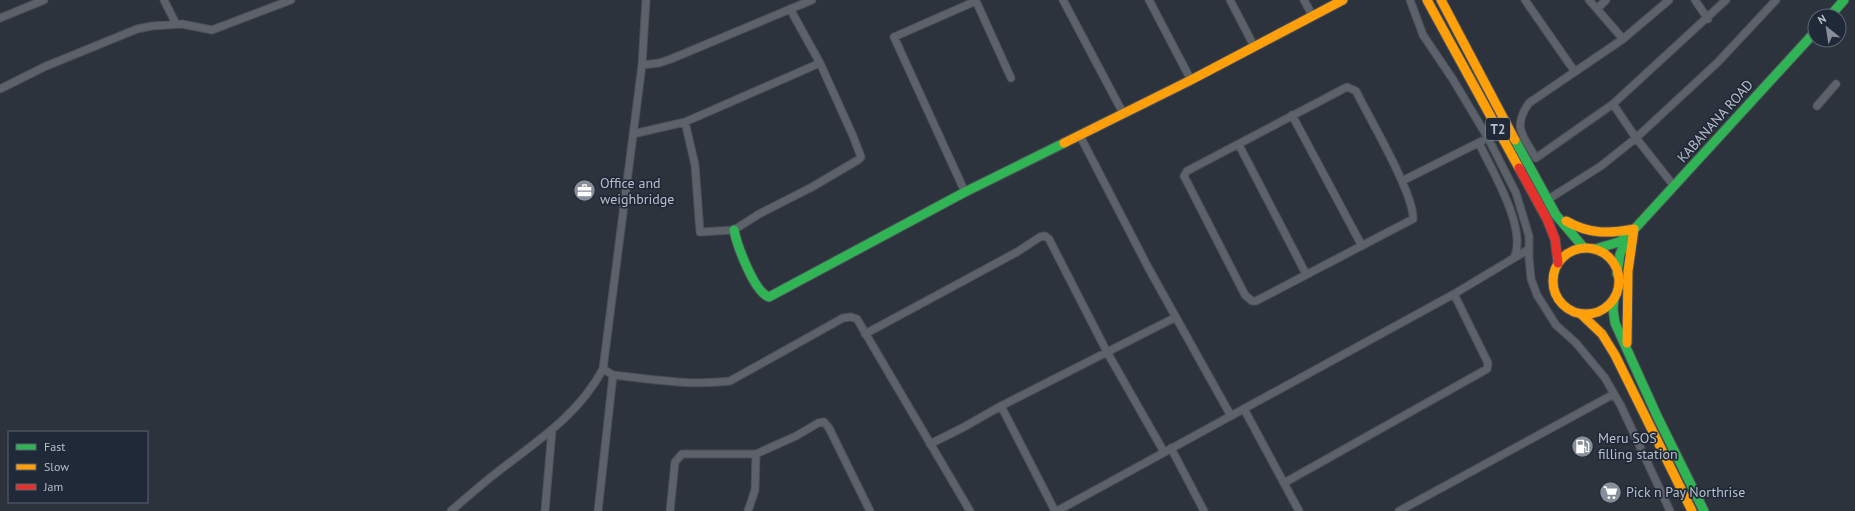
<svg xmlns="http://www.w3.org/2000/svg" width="1855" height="511" font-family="'PT Sans',sans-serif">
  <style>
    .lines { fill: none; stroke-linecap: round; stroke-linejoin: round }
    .street-casing { stroke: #4b4f56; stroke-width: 9 }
    .fast-casing { stroke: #4b4f56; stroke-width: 11 }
    .slow-casing { stroke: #4b4f56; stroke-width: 11 }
    .jam-casing { stroke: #4b4f56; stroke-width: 11 }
    .street { stroke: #5d626a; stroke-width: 7 }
    .fast { stroke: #30b455; stroke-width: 9 }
    .slow { stroke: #ff9f0a; stroke-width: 9 }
    .jam { stroke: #e5322d; stroke-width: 9 }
    .labels { text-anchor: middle; stroke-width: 3.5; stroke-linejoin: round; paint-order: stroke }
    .shield { fill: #202937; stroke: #8a929f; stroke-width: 1 }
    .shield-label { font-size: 13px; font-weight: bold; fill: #b8bfcb }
    .street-label { font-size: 14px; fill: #b8bfcb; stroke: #202937 }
    .poi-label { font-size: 14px; fill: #b8bfcb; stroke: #202937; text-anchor: start }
  </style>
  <rect width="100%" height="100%" fill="#2d333c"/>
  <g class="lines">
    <defs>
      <path id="street" d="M164 0 176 24
        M1063 0 1123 113
        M1149 0 1191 80
        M1230 0 1254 46
        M1304 0 1312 15
        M1410 0 1423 35 1452 78 1488 138 1516 193 1529 236V258L1531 279 1537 295 1556 325 1576 343 1605 378 1621 406 1670 511
        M1525 0 1575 72
        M1589 0 1597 9
        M1606 0 1597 9 1623 39 1669 0
        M1695 0 1708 19
        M976 1 1011 78
        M0 18 44 0
        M1623 39 1529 103C1512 127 1523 136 1536 158L1613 104 1726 0
        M642 65 659 63 671 59 812 0
        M1347 87 1356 91C1369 118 1414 193 1413 219L1256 301H1252L1245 295 1184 176 1187 171Z
        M0 89 44 67 137 29 152 26 182 24 212 30 291 0
        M1613 104 1636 138 1674 186
        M1817 106 1836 84
        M1292 115 1362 246
        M685 122 695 165 700 232 734 230 759 214 812 187 858 160 861 157 853 136 820 63 790 9
        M633 134 685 122 820 63
        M1080 136 1149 269 1231 416
        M1479 143C1492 171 1528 229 1514 258
        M1239 145 1306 274
        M1402 181 1482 141
        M965 192 894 37 976 1V0
        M1547 200 1601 166 1636 138 1718 62 1776 0
        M865 334 1017 252 1040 237 1045 236 1049 239 1107 352 1164 452
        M603 369 613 375C651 379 691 386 730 381L843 318 851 317 857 319 970 511
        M1001 406 1055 511
        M1244 409 1299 511
        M930 444 964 427 1001 406 1176 317
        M1171 448 1204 511
        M1284 483 1487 369 1488 363 1454 294
        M451 511C467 497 483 483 500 470 540 439 578 415 603 369L642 65 646 0
        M545 511 552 430
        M598 511 613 375
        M670 511 675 462 682 454H756L796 436 818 423 824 422 829 428 870 511
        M748 511 755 490 756 454
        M1057 511 1454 294 1529 249
        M1399 511 1614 394"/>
      <path id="fast" d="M1830 16 1844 0
        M1515 140 1556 215 1584 248
        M734 230C737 245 754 292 769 297L965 192 1064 143
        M1595 249 1619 242 1627 236
        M1617 274 1620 254 1629 235 1815 32
        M1614 299 1613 309 1615 323 1658 418 1704 511"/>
      <path id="slow" d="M1427 0 1519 168
        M1441 0 1515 140
        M1064 143 1191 80 1343 0
        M1566 221C1589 234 1608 234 1634 229L1628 271 1627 343
        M1553 281a33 33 0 1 1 66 0a33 33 0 1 1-66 0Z
        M1581 314 1602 334 1615 355 1692 511"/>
      <path id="jam" d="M1519 168 1547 219 1555 239 1558 263"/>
    </defs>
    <use href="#street" class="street-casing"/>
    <use href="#fast" class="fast-casing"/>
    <use href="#slow" class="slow-casing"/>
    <use href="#jam" class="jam-casing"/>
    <use href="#street" class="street"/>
    <use href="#fast" class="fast"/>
    <use href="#slow" class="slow"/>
    <use href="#jam" class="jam"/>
  </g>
  <defs>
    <symbol id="office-disc" viewBox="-11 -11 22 22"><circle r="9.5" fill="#878e99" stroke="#202937"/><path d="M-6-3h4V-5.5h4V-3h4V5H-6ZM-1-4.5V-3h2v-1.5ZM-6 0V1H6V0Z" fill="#fff"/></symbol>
    <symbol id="fuel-disc" viewBox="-11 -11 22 22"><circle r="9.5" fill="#878e99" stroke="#202937"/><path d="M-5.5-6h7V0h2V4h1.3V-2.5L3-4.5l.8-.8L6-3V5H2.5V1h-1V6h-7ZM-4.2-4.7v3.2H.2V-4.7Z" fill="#fff"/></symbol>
    <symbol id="supermarket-disc" viewBox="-11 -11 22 22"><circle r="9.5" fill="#878e99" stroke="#202937"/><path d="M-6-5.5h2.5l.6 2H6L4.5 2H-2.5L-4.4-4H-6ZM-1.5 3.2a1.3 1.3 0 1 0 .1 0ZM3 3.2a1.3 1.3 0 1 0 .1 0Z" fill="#fff"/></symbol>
  </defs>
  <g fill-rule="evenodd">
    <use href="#office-disc" x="572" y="178" width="25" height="25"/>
    <use href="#fuel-disc" x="1570" y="434" width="25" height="25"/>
    <use href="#supermarket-disc" x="1598" y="480" width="25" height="25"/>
  </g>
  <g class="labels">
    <rect class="shield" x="1486" y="118" width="24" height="22" rx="3"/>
    <g class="shield-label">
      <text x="1498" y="134">T2</text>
    </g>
    <g class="street-label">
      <text transform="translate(1715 121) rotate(-48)" y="5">KABANANA ROAD</text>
    </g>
    <g class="poi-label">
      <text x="600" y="188">Office and<tspan x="600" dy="16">weighbridge</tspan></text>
      <text x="1598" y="443">Meru SOS<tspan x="1598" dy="16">filling station</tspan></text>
      <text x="1626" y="497">Pick n Pay Northrise</text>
    </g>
  </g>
  <rect x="8" y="431" width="140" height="72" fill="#202937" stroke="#5d6572"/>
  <rect x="16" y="444" width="20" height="6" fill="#30b455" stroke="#5d6572"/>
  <text x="44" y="451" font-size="12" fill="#b8bfcb">Fast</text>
  <rect x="16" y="464" width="20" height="6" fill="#ff9f0a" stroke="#5d6572"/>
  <text x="44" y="471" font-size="12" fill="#b8bfcb">Slow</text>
  <rect x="16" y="484" width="20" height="6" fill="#e5322d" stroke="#5d6572"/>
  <text x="44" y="491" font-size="12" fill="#b8bfcb">Jam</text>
  <g transform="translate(1827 28) rotate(330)"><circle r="19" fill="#202937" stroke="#5d6572"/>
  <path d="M0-3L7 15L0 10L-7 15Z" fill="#878e99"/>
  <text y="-6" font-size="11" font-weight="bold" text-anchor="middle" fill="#b8bfcb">N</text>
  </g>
</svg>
